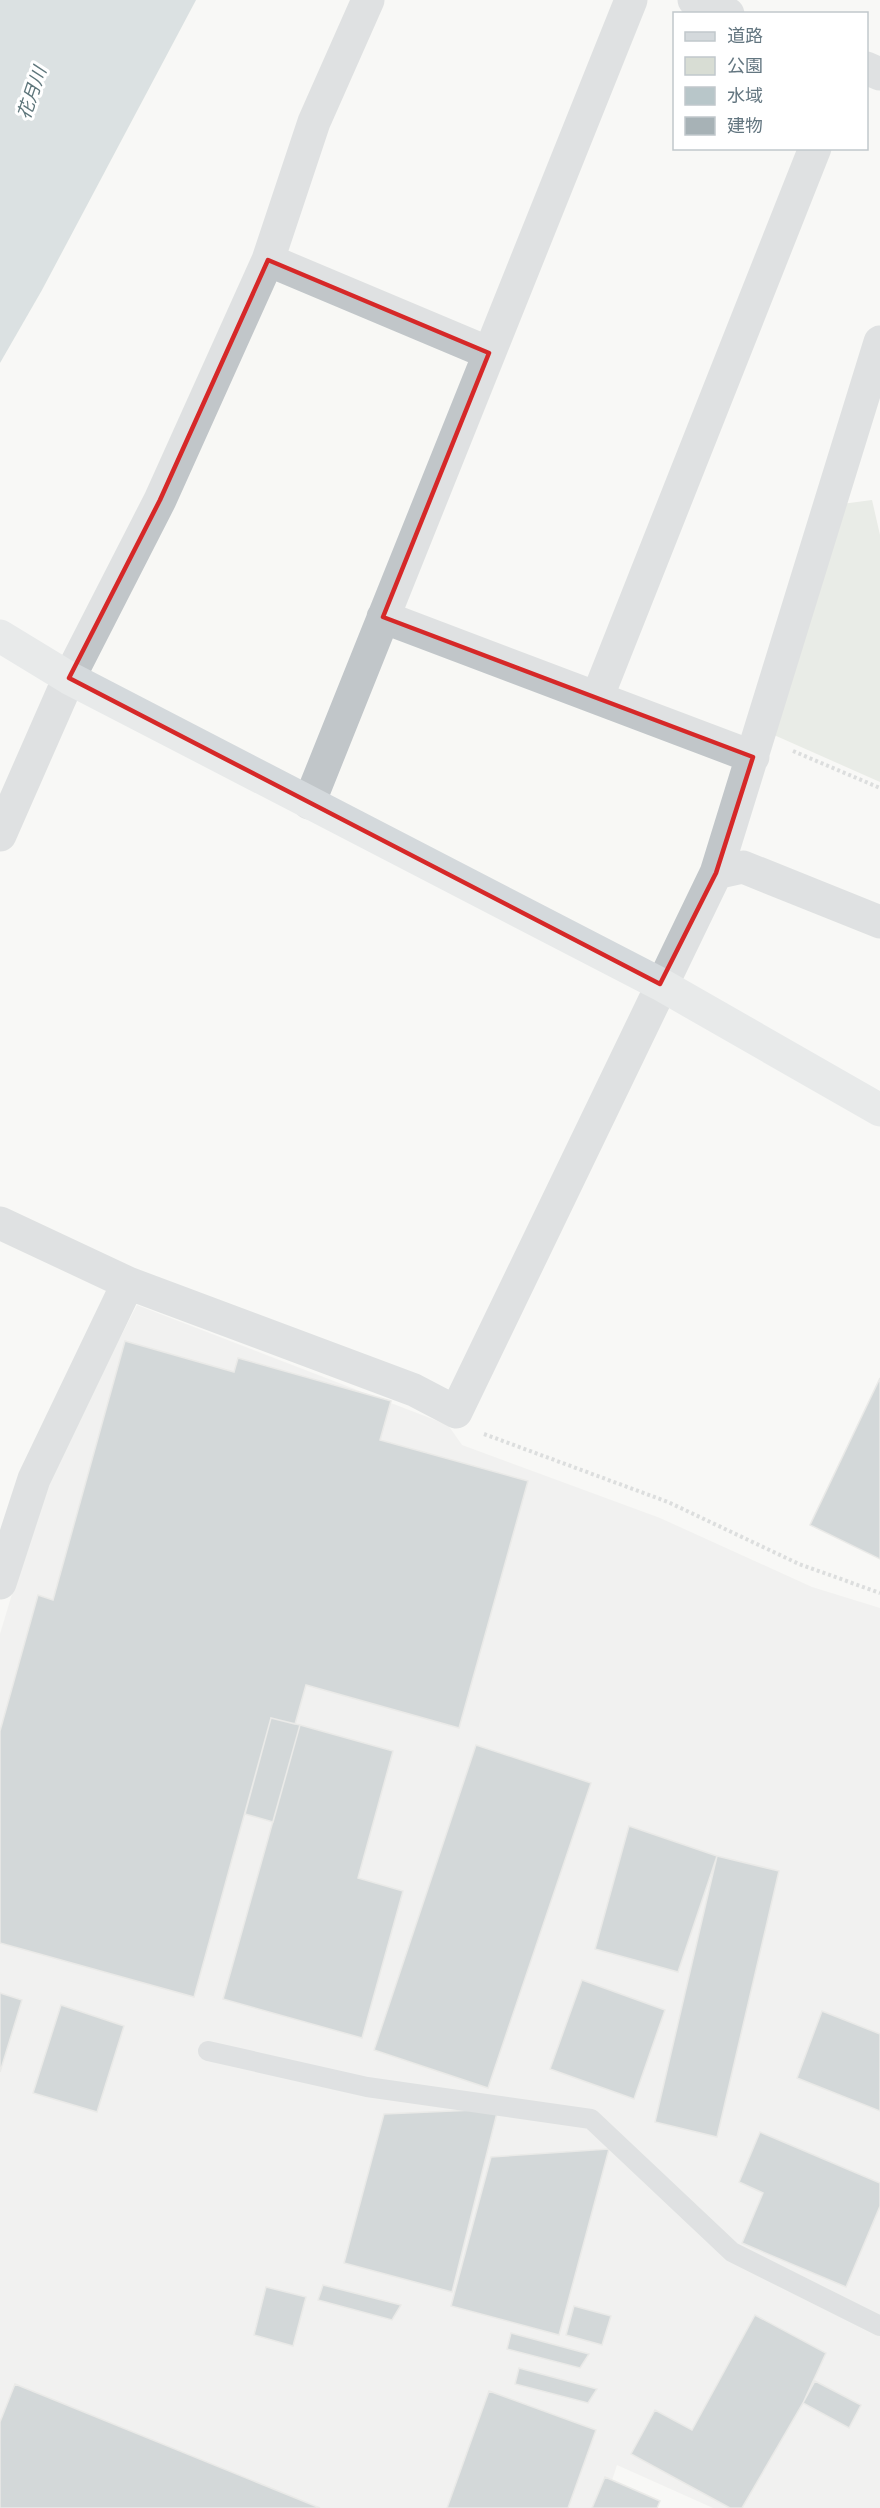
<svg xmlns="http://www.w3.org/2000/svg" width="880" height="2508" font-family="Lato,'Noto Sans JP',sans-serif">
  <style>
    .built { fill: #e9e9e8 }
    .green { fill: #d8ddd4 }
    .water { fill: #b8c6c9 }
    .building { fill: #a7b2b6; stroke: #d9d9d7; stroke-width: 1.5 }
    .lines { fill: none; stroke-linecap: round; stroke-linejoin: round }
    .path { stroke: #bbbec0; stroke-width: 4; stroke-dasharray: 3 3; stroke-linecap: butt }
    .lane { stroke: #c1c6c9; stroke-width: 20 }
    .street { stroke: #c1c6c9; stroke-width: 33 }
    .secondary { stroke: #d4d9dc; stroke-width: 33 }
    .marked { fill: none; stroke: #d62828; stroke-width: 4.5; stroke-linejoin: round }
    .labels { text-anchor: middle; stroke-width: 6; stroke-linejoin: round; paint-order: stroke }
    .water-label { font-size: 18px; font-style: italic; fill: #5e767b; stroke: #fff }
  </style>
  <rect width="100%" height="100%" fill="#f8f8f5"/>
  <path class="built" d="M137 1305 448 1425 462 1445 660 1518 812 1587 880 1608V2508H713L617 2465 603 2508H0V1634L46 1481Z"/>
  <path class="green" d="M872 500 880 535V782L765 731 842 504Z"/>
  <path class="water" d="M0 0H196L42 290 0 363Z"/>
  <path class="building" d="M125 1341 234 1372 238 1358 391 1401 380 1440 528 1481 459 1728 306 1685 295 1724 271 1718 194 1997 0 1943V1731L38 1595 53 1600Z
    M880 1378V1559L810 1525Z
    M271 1718 300 1725 273 1822 245 1814Z
    M300 1725 393 1751 358 1878 403 1891 362 2038 223 1999Z
    M476 1745 591 1783 488 2088 374 2050Z
    M629 1826 717 1856 678 1972 595 1949Z
    M717 1856 779 1871 717 2137 655 2122Z
    M582 1980 665 2010 634 2099 550 2069Z
    M0 1993 22 2000 0 2072Z
    M61 2005 124 2026 97 2112 33 2093Z
    M822 2011 880 2034V2111L797 2078Z
    M498 2109 452 2292 344 2263 384 2114Z
    M760 2132 880 2183V2206L846 2287 742 2243 763 2193 739 2182Z
    M609 2149 559 2335 451 2306 491 2157Z
    M323 2285 401 2305 392 2320 318 2300Z
    M266 2287 306 2297 293 2346 254 2335Z
    M574 2306 611 2316 602 2345 566 2335Z
    M755 2315 826 2353 803 2403 742 2508H730L631 2454 655 2410 692 2430Z
    M511 2333 589 2354 580 2368 507 2349Z
    M519 2368 597 2389 588 2403 515 2384Z
    M815 2381 861 2405 849 2428 803 2403Z
    M15 2384 320 2508H0V2422Z
    M489 2391 596 2430 568 2508H447Z
    M605 2477 660 2501 657 2508H592Z"/>
  <g class="lines">
    <path class="path" d="M793 751 880 788
      M484 1434 668 1502 799 1564 880 1593"/>
    <path class="lane" d="M208 2051 367 2087 591 2119 732 2252 880 2326"/>
    <path class="street" d="M694 0 728 14
      M866 68 880 74
      M268 260 489 353
      M383 617 753 757
      M597 698 815 148
      M309 803 631 0
      M0 835 69 678 160 500 268 260 314 122 368 0
      M716 873 880 342
      M0 1223 128 1283
      M0 1583 34 1479 128 1283 414 1390 456 1412 716 873 743 867 880 922"/>
    <path class="secondary" d="M0 636 69 678 660 984 880 1110"/>
  </g>
  <path d="M0 0H880V2508H0ZM268 260 489 353 383 617 753 757 716 873 660 984 69 678 160 500Z" fill="#f8f8f5" fill-opacity=".55" fill-rule="evenodd"/>
  <path class="marked" d="M268 260 489 353 383 617 753 757 716 873 660 984 69 678 160 500Z"/>
  <g class="labels">
    <g class="water-label">
      <text transform="translate(32 93) rotate(-71)" y="6">花月川</text>
    </g>
  </g>
  <rect x="673" y="12" width="195" height="138" fill="#ffffff" stroke="#c1c8cc" stroke-width="1.5"/>
  <rect x="685" y="32" width="30" height="9" fill="#d4d9dc" stroke="#c1c8cc" stroke-width="1.5"/>
  <text x="727" y="42" font-size="18" fill="#637680">道路</text>
  <rect x="685" y="57" width="30" height="18" fill="#d8ddd4" stroke="#c1c8cc" stroke-width="1.5"/>
  <text x="727" y="72" font-size="18" fill="#637680">公園</text>
  <rect x="685" y="87" width="30" height="18" fill="#b8c6c9" stroke="#c1c8cc" stroke-width="1.5"/>
  <text x="727" y="102" font-size="18" fill="#637680">水域</text>
  <rect x="685" y="117" width="30" height="18" fill="#a7b2b6" stroke="#c1c8cc" stroke-width="1.5"/>
  <text x="727" y="132" font-size="18" fill="#637680">建物</text>
</svg>
